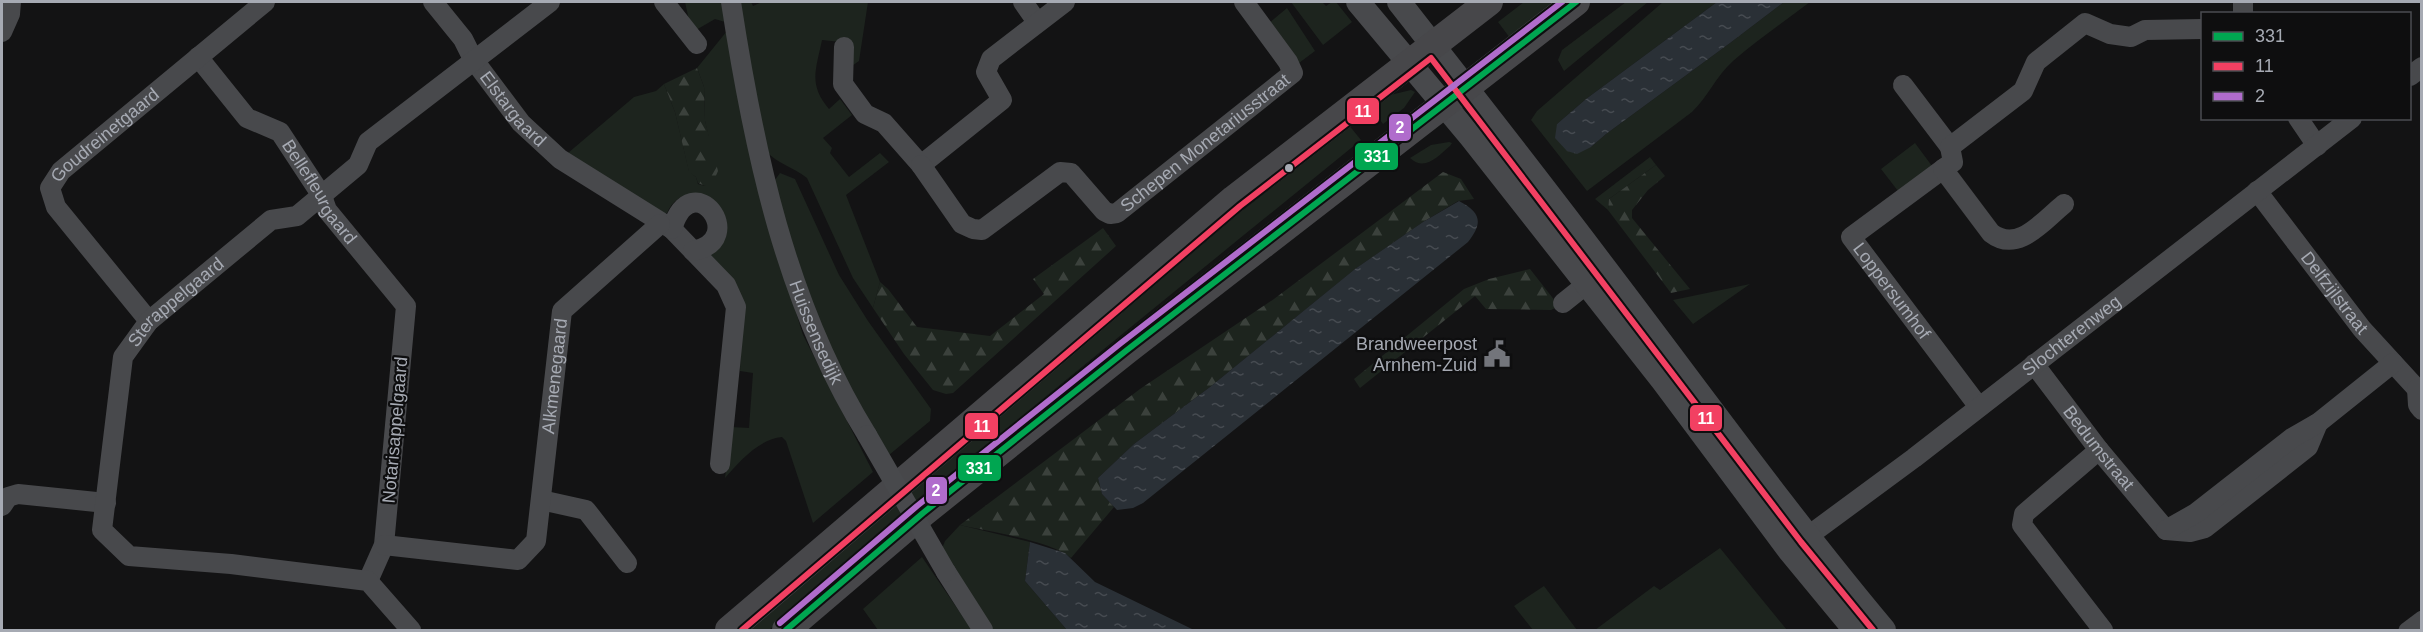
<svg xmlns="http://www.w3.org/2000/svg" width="2423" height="632" font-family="Arial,sans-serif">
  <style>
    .green { fill: #1d241e }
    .forest { fill: url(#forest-firs) }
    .water { fill: url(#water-ripples) }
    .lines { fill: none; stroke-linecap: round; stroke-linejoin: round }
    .pedestrian { stroke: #48494c; stroke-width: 15 }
    .minor { stroke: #48494c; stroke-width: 20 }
    .tertiary { stroke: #48494c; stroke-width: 24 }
    .secondary { stroke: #47474a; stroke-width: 28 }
    .minor-bridge { stroke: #48494c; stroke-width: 20 }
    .bus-1-casing { stroke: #0e0e0f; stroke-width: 10 }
    .bus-2-casing { stroke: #0e0e0f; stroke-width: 10 }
    .bus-3-casing { stroke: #0e0e0f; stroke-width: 10 }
    .bus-1 { stroke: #00a651; stroke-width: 6 }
    .bus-2 { stroke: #f24062; stroke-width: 6 }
    .bus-3 { stroke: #b06ccc; stroke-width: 6 }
    .bus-dot { fill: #a6aab3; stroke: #0e0e0f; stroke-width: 2 }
    .labels { text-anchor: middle; stroke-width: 4.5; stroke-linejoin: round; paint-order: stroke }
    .street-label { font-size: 18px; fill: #a6aab3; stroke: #0e0e0f }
    .poi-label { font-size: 18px; fill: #a6aab3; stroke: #0e0e0f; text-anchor: end }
    .line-badge { stroke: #0e0e0f; stroke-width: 2 }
    .badge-label { font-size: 16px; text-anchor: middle; font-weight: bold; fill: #fff }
  </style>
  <defs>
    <pattern id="forest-firs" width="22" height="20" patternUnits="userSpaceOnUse" patternTransform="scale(1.5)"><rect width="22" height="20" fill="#1d241e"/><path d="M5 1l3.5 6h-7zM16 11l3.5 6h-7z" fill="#3b413c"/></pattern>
    <pattern id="water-ripples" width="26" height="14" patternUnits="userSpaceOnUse" patternTransform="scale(1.5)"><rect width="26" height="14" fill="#2a3036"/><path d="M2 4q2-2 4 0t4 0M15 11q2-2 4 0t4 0" fill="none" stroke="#464b51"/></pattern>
  </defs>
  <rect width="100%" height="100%" fill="#131314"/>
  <path class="green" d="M685 2H722L725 22 715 19 696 30 691 29Z
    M738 2H751L753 6 762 2H868L859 61 849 68 850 43 822 40C816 70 808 84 829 109L840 99 852 115 823 138 832 148 830 153 849 177 880 153 889 162 846 195 880 282 873 308 853 278 807 178C792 166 779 165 766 151Z
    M1291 2H1322L1326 6 1332 2H1336L1352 22 1323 45Z
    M1524 2H1556L1510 38 1498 22Z
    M1626 2H1648L1564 71 1558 60 1562 50Z
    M1663 2H1717L1586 99 1557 124 1591 147 1606 134 1730 43 1784 2H1810C1785 21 1757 40 1733 61 1716 76 1708 97 1692 112L1587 191 1531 120 1537 111Z
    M1287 8 1315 51 1299 63 1269 23Z
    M727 31 760 197 803 335 873 472 813 523 786 441 782 437C759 439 739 462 725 478L731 427 749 428 753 373 740 371 741 337 706 251 720 207C704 189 677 189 667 213L657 214 568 153 634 97 656 91 664 84 675 112 689 171 696 177 698 184 705 186 709 138 705 121 704 87 697 68Z
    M1411 90 1415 92 1404 108 1383 124 1370 107 1386 96Z
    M1348 124 1361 140C1162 302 962 462 769 630H747L1137 294Z
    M1449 142 1452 143 1450 146C1438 156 1425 172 1410 158L1431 145Z
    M1915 143 1932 166 1898 191 1881 169Z
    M1650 157 1656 165 1609 199 1608 210 1595 199Z
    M780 173 795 179 839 275 868 321 931 409 930 421 889 455 869 424 807 306 772 184Z
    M1750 284 1693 324 1673 300Z
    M960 525 1030 542 1025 581 1067 630H988L941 551 945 541Z
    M1720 548 1787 630H1595L1654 586 1660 590Z
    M922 557 972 630H878L863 609Z
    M1544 586 1577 630H1533L1514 606Z"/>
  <path class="forest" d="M697 68 704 87 705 121 718 171 714 180 705 186 698 183 696 177 689 172 675 112 664 84Z
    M1656 165 1665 176 1648 190 1632 210V218L1690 289 1671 293 1608 210 1609 199Z
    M1443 172 1461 179 1474 199 1458 201 1423 222 1355 269 1210 387 1134 444 1098 478 1102 494 1114 507 1071 558C1052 541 987 531 960 525L1140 389 1274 299Z
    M1103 228 1116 246 953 393 946 394 933 390 904 354 873 308 880 282 888 289 917 327 990 336 1044 294 1033 279Z
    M1530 269 1559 306 1551 310 1486 309 1475 296 1360 388 1354 379 1464 289 1489 279Z"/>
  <path class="water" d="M1717 2H1784L1730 43 1606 134 1591 147 1577 154 1567 151 1555 138 1557 124 1586 99Z
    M1459 201C1480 212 1484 222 1468 242L1143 503 1133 508 1117 510 1102 494 1098 478 1134 444 1210 387 1355 269 1423 222Z
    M1030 542 1065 553 1095 582 1194 630H1067L1025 581Z"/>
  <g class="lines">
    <path class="pedestrian" d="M2406 630 2422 618"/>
    <g class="minor">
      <path id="s1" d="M433 2 463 39 473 59 521 123 560 159 672 229 726 285 736 307 720 464"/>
      <path d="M664 2 697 44"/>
      <path id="s2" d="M731 2C754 152 786 304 867 435"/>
      <path d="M1023 2 1037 22"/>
      <path d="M2243 14V2"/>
      <path d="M2 32 10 14 11 2"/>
      <path d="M844 47 843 84 865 114 884 123 921 165 1002 100 986 72 991 59 1065 2"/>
      <path id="s3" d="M198 57 247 118 280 132 322 196 327 210 406 306 384 545 368 581"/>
      <path d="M2410 76 2422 67"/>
      <path d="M1903 85 1950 147"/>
      <path d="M2298 118 2317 146"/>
      <path id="s4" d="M921 165 962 224 973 229 982 230 1060 172 1071 173 1104 211 1110 214 1117 213 1293 73 1288 62 1244 2"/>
      <path id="s5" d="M1943 169 1851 237 1979 407"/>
      <path id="s6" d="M2257 191 2362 329 2417 389 2422 392"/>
      <path d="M2064 204C2043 221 2018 254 1991 233L1943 169 1953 162 1950 147 2023 91 2036 62 2085 23 2110 34 2131 37 2145 30 2202 29"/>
      <path d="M672 229C692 163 750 240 693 251"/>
      <path d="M1563 303 1598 275"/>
      <path id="s7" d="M149 321 56 207 50 188 61 171 265 2"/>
      <path id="s8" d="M2034 364 2099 450 2166 530 2190 532 2205 528 2308 447 2318 423"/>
      <path d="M2417 389 2418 405 2422 410"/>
      <path d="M2099 450 2024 514 2022 525 2103 630"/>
      <path d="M541 500 586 510 627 563"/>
      <path d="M2 506 8 497 18 494 106 503"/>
      <path d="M2166 530 2196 513 2292 438 2318 423 2393 363"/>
      <path id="s9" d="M384 545 518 560 536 541 562 311 660 224"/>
      <path id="s10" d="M1796 545 1914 458 2352 118"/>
      <path d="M946 572 983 630"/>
      <path id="s11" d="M411 630 368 581 231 564 129 556 102 530 123 357 149 321 271 220 297 216 358 165 368 142 550 2"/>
    </g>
    <path class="tertiary" d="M1358 2 1471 137 1663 381 1789 550 1855 630
      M1399 2C1468 90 1537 178 1604 267 1697 389 1786 513 1884 630"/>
    <path class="secondary" d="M729 630 1234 199 1489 2
      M786 630 923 513 1127 350 1576 2"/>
    <path class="minor-bridge" d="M867 435 946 572"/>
    <defs>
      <path id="bus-1" d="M786 630 923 513 1127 350 1576 2"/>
      <path id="bus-2" d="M742 630 1240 206 1431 58 1801 542 1873 630"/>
      <path id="bus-3" d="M780 623 917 506 1121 343 1562 2"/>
    </defs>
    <use href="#bus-1" class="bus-1-casing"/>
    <use href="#bus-2" class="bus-2-casing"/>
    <use href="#bus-3" class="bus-3-casing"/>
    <use href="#bus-1" class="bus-1"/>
    <use href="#bus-2" class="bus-2"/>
    <use href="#bus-3" class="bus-3"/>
  </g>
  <defs>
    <symbol id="civic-bare" viewBox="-9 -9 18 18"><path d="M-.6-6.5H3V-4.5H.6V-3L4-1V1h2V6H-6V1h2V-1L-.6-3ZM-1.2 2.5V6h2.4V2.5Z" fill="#73757b" stroke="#0e0e0f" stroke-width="2.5" paint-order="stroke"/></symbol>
  </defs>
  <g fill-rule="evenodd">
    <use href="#civic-bare" x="1478" y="335" width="38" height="38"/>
  </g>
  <circle class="bus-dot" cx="1289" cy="168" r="5"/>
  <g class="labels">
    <g class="street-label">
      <text dy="6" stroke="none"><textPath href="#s1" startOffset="134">Elstargaard</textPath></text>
      <text dy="6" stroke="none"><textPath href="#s7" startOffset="244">Goudreinetgaard</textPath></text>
      <text dy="6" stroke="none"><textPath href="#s4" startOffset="378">Schepen Monetariusstraat</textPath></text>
      <text dy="6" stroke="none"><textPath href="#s3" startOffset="186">Bellefleurgaard</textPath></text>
      <text dy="6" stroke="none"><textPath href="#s5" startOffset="182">Loppersumhof</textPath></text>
      <text dy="6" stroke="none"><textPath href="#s6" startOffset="128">Delfzijlstraat</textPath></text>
      <text dy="6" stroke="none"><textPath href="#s11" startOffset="594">Sterappelgaard</textPath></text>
      <text dy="6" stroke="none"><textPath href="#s2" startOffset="342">Huissensedijk</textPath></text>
      <text dy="6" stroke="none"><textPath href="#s10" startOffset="346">Slochterenweg</textPath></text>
      <text dy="6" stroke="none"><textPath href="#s9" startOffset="327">Alkmenegaard</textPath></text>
      <text transform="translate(395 430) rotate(-85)" y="6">Notarisappelgaard</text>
      <text dy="6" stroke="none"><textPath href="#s8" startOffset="106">Bedumstraat</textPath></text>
    </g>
    <g class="poi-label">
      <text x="1477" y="350">Brandweerpost<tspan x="1477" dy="21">Arnhem-Zuid</tspan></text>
    </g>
  </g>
  <g class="line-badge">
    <rect x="1346" y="97" width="34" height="28" rx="6" fill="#f24062"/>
    <rect x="1388" y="113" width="24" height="29" rx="6" fill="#b06ccc"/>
    <rect x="1354" y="142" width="45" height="29" rx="6" fill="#00a651"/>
    <rect x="1689" y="404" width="34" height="28" rx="6" fill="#f24062"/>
    <rect x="964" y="412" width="35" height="28" rx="6" fill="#f24062"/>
    <rect x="957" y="454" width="45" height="28" rx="6" fill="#00a651"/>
    <rect x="925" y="476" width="23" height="29" rx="6" fill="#b06ccc"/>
  </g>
  <g class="badge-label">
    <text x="1363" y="117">11</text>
    <text x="1400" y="133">2</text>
    <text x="1377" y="162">331</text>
    <text x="1706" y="424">11</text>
    <text x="982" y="432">11</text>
    <text x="979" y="474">331</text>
    <text x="936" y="496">2</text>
  </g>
  <rect width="2423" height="632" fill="none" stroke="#a6aab3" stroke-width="6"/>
  <rect x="2201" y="12" width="210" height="108" fill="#0e0e0f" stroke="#4b4c51" stroke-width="1.5"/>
  <rect x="2213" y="32" width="30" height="9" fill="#00a651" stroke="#4b4c51" stroke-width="1.5"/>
  <text x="2255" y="42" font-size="18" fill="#a6aab3">331</text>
  <rect x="2213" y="62" width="30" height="9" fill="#f24062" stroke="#4b4c51" stroke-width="1.5"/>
  <text x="2255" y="72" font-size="18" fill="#a6aab3">11</text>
  <rect x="2213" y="92" width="30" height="9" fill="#b06ccc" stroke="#4b4c51" stroke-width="1.5"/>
  <text x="2255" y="102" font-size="18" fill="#a6aab3">2</text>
</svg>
